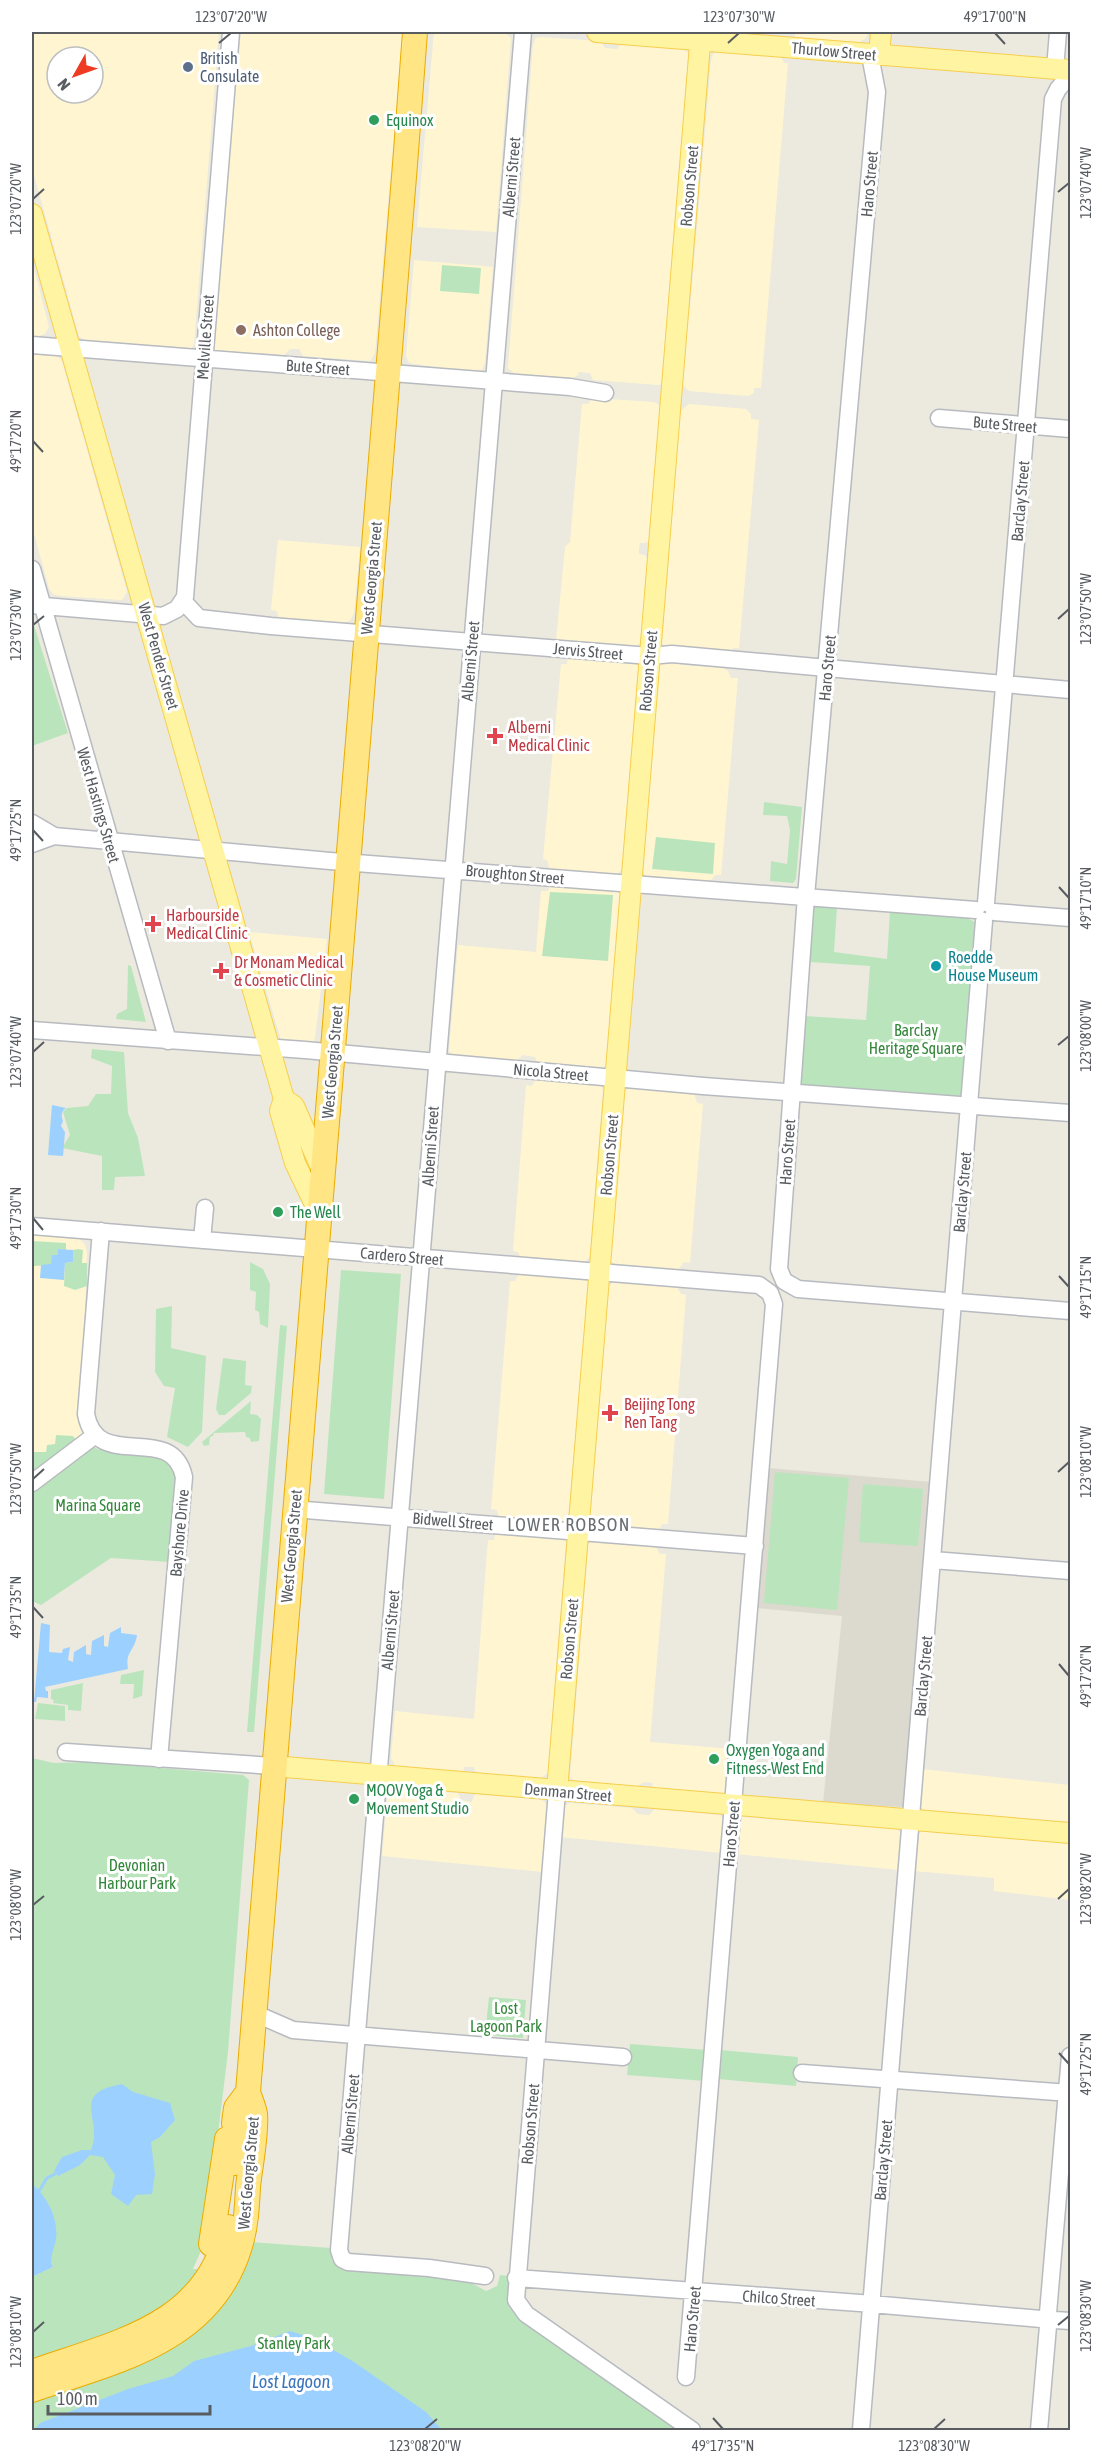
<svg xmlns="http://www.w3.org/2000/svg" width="1102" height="2462" font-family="'Asap Condensed',sans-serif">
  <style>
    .commercial { fill: #fff6d1; fill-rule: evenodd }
    .education { fill: #dcd9ce }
    .green { fill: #bae5bc }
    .water { fill: #9cd0ff }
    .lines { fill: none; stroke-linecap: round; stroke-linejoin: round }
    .stream { stroke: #9cd0ff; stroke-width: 3 }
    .minor-casing { stroke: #b7babf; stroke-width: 19 }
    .major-casing { stroke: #f6ce4e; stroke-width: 22 }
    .highway-casing { stroke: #ebac00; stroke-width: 26 }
    .minor { stroke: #fff; stroke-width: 16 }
    .major { stroke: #fff4a1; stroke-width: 20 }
    .highway { stroke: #ffe583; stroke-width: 24 }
    .ticks { fill: none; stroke: #585c61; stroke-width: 2 }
    .service-dot { fill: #5c6f8a; stroke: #fff; stroke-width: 2 }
    .leisure-dot { fill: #2e9e5b; stroke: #fff; stroke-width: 2 }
    .education-dot { fill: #8d6e63; stroke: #fff; stroke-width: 2 }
    .health-dot { fill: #e0444e; stroke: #fff; stroke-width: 2 }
    .culture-dot { fill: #0f9aa8; stroke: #fff; stroke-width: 2 }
    .labels { text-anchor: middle; stroke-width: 6; stroke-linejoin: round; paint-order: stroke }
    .street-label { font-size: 16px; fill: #585c61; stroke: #fff }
    .service-label { font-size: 16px; fill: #4e5e75; stroke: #fff; text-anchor: start }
    .leisure-label { font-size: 16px; fill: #27864d; stroke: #fff; text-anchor: start }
    .education-label { font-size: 16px; fill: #785e54; stroke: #fff; text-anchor: start }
    .health-label { font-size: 16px; fill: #be3a42; stroke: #fff; text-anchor: start }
    .culture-label { font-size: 16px; fill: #0d838f; stroke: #fff; text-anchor: start }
    .park-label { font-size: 16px; fill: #328739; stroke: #fff }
    .neighbourhood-label { font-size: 18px; letter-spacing: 1.5px; fill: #696e73; stroke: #fff }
    .water-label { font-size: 18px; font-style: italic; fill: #3974bd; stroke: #fff }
    .neatline { fill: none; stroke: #585c61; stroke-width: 2 }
    .ticks-label { font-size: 15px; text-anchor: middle; fill: #585c61 }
  </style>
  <rect width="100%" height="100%" fill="#eceadf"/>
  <path class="commercial" d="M32 32H219L194 344 191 349 85 341 79 336 32 168ZM57 57H93V93H57Z
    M241 32H403L375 353 370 361 303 356 299 349H290L284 355 259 353 255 356 214 352 211 344Z
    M434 32H477L506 34 511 38 496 232 417 227Z
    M795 32H868L866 38 858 43 795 37Z
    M541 37 600 41 605 48 617 49 622 43 682 48 690 54 663 383 659 385 593 380 590 373 579 372 578 375 572 378 515 374 508 368 533 45 536 38Z
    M719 51 781 56 784 63H788L761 388H754V393L748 396 689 391 679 381 685 317 690 309 711 60 713 54Z
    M32 260 49 327 45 334 33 338Z
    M414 260 493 267 485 362 482 370 475 373 409 363 406 356Z
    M32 354 57 356 62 361 127 592 122 600 61 596 53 594 49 588 32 526Z
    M593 398 654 402 658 404 663 412 660 427 649 540 646 543H640L639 548V554L645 555 649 560 642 641 637 646 556 641 565 547 570 542 582 404H588Z
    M689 404 746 409 751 414V419L759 420 739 648H733L730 653 665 648 662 643 675 477 672 470 677 414Z
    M278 540 360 547 354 613 350 621 343 623 279 619 277 611 271 610Z
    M568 657 636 663 640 667 622 870 615 875 550 870 547 860 543 859 561 664H567Z
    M660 660 678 663 682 665 723 668 728 671 731 678H738L721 875H715L711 880 706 882 646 877 643 871Z
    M550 886 616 889 620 895 606 1066 600 1069 538 1064 535 1057 523 1055 515 1062 452 1056 449 1051 458 945 536 952 541 891H548Z
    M249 932 327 939 315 1038 313 1043 281 1040Z
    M536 1079 600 1084 603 1090 590 1256 584 1263 521 1258 518 1252 513 1251 526 1085 532 1086Z
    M631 1086 694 1093 697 1103 703 1104 690 1263 684 1262 677 1271 615 1265 611 1261 625 1091Z
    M32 1235 80 1239 85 1245 87 1253 85 1313 77 1416 82 1435 32 1477Z
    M520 1273 586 1279 589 1283 568 1520 562 1523 499 1518 497 1510 491 1509 510 1281H515Z
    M615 1281 676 1286 681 1294 686 1295 668 1524H662L658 1533 592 1525 589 1518 609 1286Z
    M496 1532 564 1539 566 1542 548 1773 541 1778 476 1774 474 1767H464L463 1773 396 1767 391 1758 395 1711 474 1719 488 1540H494Z
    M592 1540 654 1544 660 1554H666L650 1742 732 1749 726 1792 722 1794 654 1789 652 1783 647 1782 642 1783 636 1787 574 1780 570 1777 588 1546Z
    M922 1769 1070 1785V1822L924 1810 919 1806Z
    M394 1789 458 1793 461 1800 472 1802 474 1796 477 1794 542 1800 548 1805 543 1872 382 1856 387 1800 389 1792Z
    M570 1803 632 1808 638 1814 649 1815 655 1809 720 1815 724 1820 723 1853 560 1837 564 1806Z
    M743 1817 897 1829 902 1835 900 1870 736 1854 739 1821Z
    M922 1831 1070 1842V1900L994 1891V1878L914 1871 917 1835Z"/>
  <path class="education" d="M768 1468 932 1482 904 1805 902 1807 823 1803 842 1616 756 1608Z"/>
  <path class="green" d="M442 265 481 268 479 294 440 291Z
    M32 619 68 733 32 746Z
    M764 802 802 807 796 879 793 883 770 881 771 861 787 864 790 830 787 816 763 815Z
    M656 837 715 843 713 874 652 869Z
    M550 892 613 895 608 961 542 956Z
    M813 905 837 907 834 952 887 959 890 911 967 918 975 922 962 1096 804 1085 799 1082 805 1016 866 1020 870 966 810 962Z
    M128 965 131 966 146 1022 116 1019 117 1014 127 1009Z
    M92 1049 124 1052 128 1113 138 1138 145 1176 115 1177 114 1190H102V1156L62 1148 70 1135 63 1112 67 1108 88 1106 96 1094H111L112 1066 91 1058Z
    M32 1241 66 1243V1250L58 1249V1255L51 1265 34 1266 32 1260Z
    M78 1249 83 1250 82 1263H87V1286L75 1290 64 1286 65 1263 73 1262V1250Z
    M250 1262 263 1269 270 1284 268 1328 260 1324 259 1312 255 1310 256 1292 250 1290Z
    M341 1270 401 1274 384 1499 324 1494Z
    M172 1306 171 1348 206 1356 202 1432 188 1447 167 1437 175 1388 164 1386 155 1372 156 1309Z
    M280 1325 287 1326 254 1732H247Z
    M223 1358 246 1361 245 1385 252 1386 251 1393 225 1415H219L216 1409Z
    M251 1401 250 1414 257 1415 261 1419 259 1441 251 1442 250 1438 246 1437 245 1432 214 1433 213 1436 210 1437 209 1445 204 1446 202 1442Z
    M56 1435 73 1436 76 1440 32 1476V1452H46L47 1445 55 1444Z
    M89 1444C116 1465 172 1438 177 1484L170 1562 111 1558 41 1605 32 1601V1487Z
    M775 1472 849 1478 837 1610 764 1603Z
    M863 1484 923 1489 918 1546 859 1542Z
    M144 1670 142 1696 133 1699 134 1684H120L121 1675Z
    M83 1683 81 1711 68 1710V1705L53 1703 54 1700 51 1699V1690Z
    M38 1703 65 1706V1721L35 1719Z
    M32 1758 54 1763 91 1762 243 1775 249 1780 228 2052 206 2232 203 2246 193 2269 241 2272 251 2242 331 2248 332 2260 343 2269 466 2280 486 2291 497 2286 500 2275 509 2276 507 2301 516 2313 680 2430H32V2277L53 2267 35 2187 32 2184Z
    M489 1997 526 2000 523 2038 485 2035Z
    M630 2044 707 2050 705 2081 627 2075Z
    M720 2050 798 2057 796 2086 718 2079Z"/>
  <path class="water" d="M52 1105 66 1108C61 1112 61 1115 63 1121L61 1126 65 1132 63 1156 48 1155Z
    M58 1249 73 1250V1262L65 1263 64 1280 40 1278 41 1265 51 1264 52 1255H58Z
    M41 1623 50 1625 49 1652 62 1653 63 1649 70 1647 68 1660 73 1662 74 1652 86 1645V1654L91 1655 92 1641 104 1635V1646L108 1647 110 1633 121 1627V1633L137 1635C135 1651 125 1651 128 1669L45 1687 46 1691H48V1698L37 1697 36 1702H34Z
    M122 2084 133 2092 170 2103 175 2120 160 2137 151 2142 155 2174 152 2194 136 2195 128 2206 111 2194 115 2175 103 2157 90 2155 80 2165 58 2176 54 2171 62 2157 82 2150H91C104 2118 68 2094 122 2084Z
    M32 2184C47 2196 59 2220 56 2239 54 2250 49 2257 53 2267L32 2277Z
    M290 2331 315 2339 354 2362 426 2412 442 2430H34L40 2423 128 2389 173 2376 194 2361 251 2346Z"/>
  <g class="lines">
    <path class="stream" d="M39 2191 47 2178 55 2174"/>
    <defs>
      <path id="minor" d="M870 55 877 92 806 896 779 1269 784 1281 798 1289 1070 1311
        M1055 69 1058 32
        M32 345 570 387 605 393
        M939 418 1070 429
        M32 569 168 1041
        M183 601 199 618 271 626 650 656 672 654 1070 690
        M32 605 163 616 177 609 185 597 231 32
        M32 823 54 836 330 861 976 910
        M32 844 54 836
        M986 903 1053 99 1058 89 1070 75
        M994 912 1070 918
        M32 1030 305 1050 703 1086 1070 1113
        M32 1226 759 1285 770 1293 774 1304 686 2377
        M101 1231 86 1414C97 1474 172 1420 184 1477L159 1759
        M202 1240 205 1208
        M32 1483 94 1436
        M293 1509 755 1546
        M933 1560 1070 1571
        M66 1752 273 1766
        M557 1791 516 2300 526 2314 692 2430
        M254 2013 293 2030 623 2057
        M802 2073 1070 2093
        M485 2276 429 2268 348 2262 342 2259 339 2250 523 32
        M516 2278 860 2303 1041 2319
        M1048 2313 1070 2056
        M1055 2320 1070 2321
        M861 2430 984 921
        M1039 2430 1048 2326"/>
      <path id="major" d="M597 32 1070 70
        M879 55 881 32
        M32 214 284 1099 280 1111 295 1163 319 1213
        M284 1099 294 1106 323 1172
        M273 1766 1070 1833
        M557 1791 701 32"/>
      <path id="highway" d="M235 2163 238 2136 234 2123 236 2108 248 2092
        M211 2244 227 2139
        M32 2372C113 2343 208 2327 228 2227
        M32 2390C115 2361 211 2343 240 2246 246 2227 247 2207 248 2187 250 2166 257 2134 255 2114 254 2107 250 2099 248 2092 300 1405 364 719 415 32"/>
    </defs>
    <use href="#minor" class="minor-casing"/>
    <use href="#major" class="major-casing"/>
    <use href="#highway" class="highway-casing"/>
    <use href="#minor" class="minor"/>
    <use href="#major" class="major"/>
    <use href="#highway" class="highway"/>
  </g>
  <path class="ticks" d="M995 33 1005 44M219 43 231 33M728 43 739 33M1058 192 1069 183M33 199 44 189M33 441 43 452M1058 619 1069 609M33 625 44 616M33 830 43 841M1059 887 1069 898M1058 1045 1069 1036M33 1052 44 1042M33 1218 43 1230M1059 1276 1069 1287M1058 1472 1069 1462M33 1479 44 1469M33 1607 43 1618M1059 1664 1069 1676M1058 1899 1069 1889M33 1905 44 1896M1059 2053 1069 2064M1058 2325 1069 2316M33 2332 44 2322M713 2418 723 2429M425 2429 437 2419M934 2429 945 2419"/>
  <circle class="service-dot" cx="188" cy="67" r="6"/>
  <g class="leisure-dot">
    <circle cx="374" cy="120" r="6"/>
    <circle cx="278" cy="1212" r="6"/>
    <circle cx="714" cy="1759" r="6"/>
    <circle cx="354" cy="1799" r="6"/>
  </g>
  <circle class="education-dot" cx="241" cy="330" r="6"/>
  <g class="health-dot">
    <path d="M492 727h6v6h6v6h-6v6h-6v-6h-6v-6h6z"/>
    <path d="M150 915h6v6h6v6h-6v6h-6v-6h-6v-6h6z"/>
    <path d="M218 962h6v6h6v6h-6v6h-6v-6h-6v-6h6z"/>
    <path d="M607 1404h6v6h6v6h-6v6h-6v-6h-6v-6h6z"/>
  </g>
  <circle class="culture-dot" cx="936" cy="966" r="6"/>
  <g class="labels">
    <g class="street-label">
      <text transform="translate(834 51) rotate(5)" y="6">Thurlow Street</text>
      <text transform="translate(511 177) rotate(-85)" y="6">Alberni Street</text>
      <text transform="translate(869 184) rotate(-85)" y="6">Haro Street</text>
      <text transform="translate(689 186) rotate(-85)" y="6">Robson Street</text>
      <text transform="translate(205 337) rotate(-86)" y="6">Melville Street</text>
      <text transform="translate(318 367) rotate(4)" y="6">Bute Street</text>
      <text transform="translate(1005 424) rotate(5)" y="6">Bute Street</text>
      <text transform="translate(1020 501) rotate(-85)" y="6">Barclay Street</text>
      <text transform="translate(371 578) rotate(-85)" y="6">West Georgia Street</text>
      <text transform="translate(588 651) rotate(5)" y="6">Jervis Street</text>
      <text transform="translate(159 656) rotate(74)" y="6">West Pender Street</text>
      <text transform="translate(470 661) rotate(-85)" y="6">Alberni Street</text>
      <text transform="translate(827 668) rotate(-85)" y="6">Haro Street</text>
      <text transform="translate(648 671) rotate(-85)" y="6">Robson Street</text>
      <text transform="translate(99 805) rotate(74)" y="6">West Hastings Street</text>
      <text transform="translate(515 874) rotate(5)" y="6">Broughton Street</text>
      <text transform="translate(332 1062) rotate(-85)" y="6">West Georgia Street</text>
      <text transform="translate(551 1072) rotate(5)" y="6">Nicola Street</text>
      <text transform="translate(430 1146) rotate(-86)" y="6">Alberni Street</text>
      <text transform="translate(787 1152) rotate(-86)" y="6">Haro Street</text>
      <text transform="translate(609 1155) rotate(-85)" y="6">Robson Street</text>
      <text transform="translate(962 1192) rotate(-85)" y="6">Barclay Street</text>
      <text transform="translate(402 1256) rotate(5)" y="6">Cardero Street</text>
      <text transform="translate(453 1521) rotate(5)" y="6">Bidwell Street</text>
      <text transform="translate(179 1533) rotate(-85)" y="6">Bayshore Drive</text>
      <text transform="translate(291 1546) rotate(-85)" y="6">West Georgia Street</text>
      <text transform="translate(390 1630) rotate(-85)" y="6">Alberni Street</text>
      <text transform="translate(569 1639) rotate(-85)" y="6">Robson Street</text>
      <text transform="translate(923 1676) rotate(-85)" y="6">Barclay Street</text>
      <text transform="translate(568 1792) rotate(5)" y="6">Denman Street</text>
      <text transform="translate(731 1834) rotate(-85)" y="6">Haro Street</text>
      <text transform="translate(350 2114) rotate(-85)" y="6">Alberni Street</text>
      <text transform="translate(530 2124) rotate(-85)" y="6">Robson Street</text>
      <text transform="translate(883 2160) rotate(-85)" y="6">Barclay Street</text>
      <text transform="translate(248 2173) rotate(-85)" y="6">West Georgia Street</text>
      <text transform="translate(779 2298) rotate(4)" y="6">Chilco Street</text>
      <text transform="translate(692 2319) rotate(-85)" y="6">Haro Street</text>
    </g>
    <g class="service-label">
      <text x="200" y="64">British<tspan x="200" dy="18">Consulate</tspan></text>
    </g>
    <g class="leisure-label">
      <text x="386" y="126">Equinox</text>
      <text x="290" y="1218">The Well</text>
      <text x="726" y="1756">Oxygen Yoga and<tspan x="726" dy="18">Fitness-West End</tspan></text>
      <text x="366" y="1796">MOOV Yoga &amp;<tspan x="366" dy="18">Movement Studio</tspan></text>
    </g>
    <g class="education-label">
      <text x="253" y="336">Ashton College</text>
    </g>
    <g class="health-label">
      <text x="508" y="733">Alberni<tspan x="508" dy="18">Medical Clinic</tspan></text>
      <text x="166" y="921">Harbourside<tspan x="166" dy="18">Medical Clinic</tspan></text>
      <text x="234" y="968">Dr Monam Medical<tspan x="234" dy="18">&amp; Cosmetic Clinic</tspan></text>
      <text x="624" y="1410">Beijing Tong<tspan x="624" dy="18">Ren Tang</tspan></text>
    </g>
    <g class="culture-label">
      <text x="948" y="963">Roedde<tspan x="948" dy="18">House Museum</tspan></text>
    </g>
    <g class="park-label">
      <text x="916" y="1036">Barclay<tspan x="916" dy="18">Heritage Square</tspan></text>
      <text x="98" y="1511">Marina Square</text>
      <text x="137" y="1871">Devonian<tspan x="137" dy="18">Harbour Park</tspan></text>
      <text x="506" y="2014">Lost<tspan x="506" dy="18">Lagoon Park</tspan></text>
      <text x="294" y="2349">Stanley Park</text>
    </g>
    <g class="neighbourhood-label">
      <text x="569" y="1531">LOWER ROBSON</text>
    </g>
    <g class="water-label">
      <text x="291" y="2388">Lost Lagoon</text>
    </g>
  </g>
  <rect width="1102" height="2462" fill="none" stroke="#ffffff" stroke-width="66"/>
  <g transform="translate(75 75) rotate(230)"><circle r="28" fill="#ffffff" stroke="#bcbec0" stroke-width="1.5"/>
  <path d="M0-4.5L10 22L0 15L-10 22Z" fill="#ef3b23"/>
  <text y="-9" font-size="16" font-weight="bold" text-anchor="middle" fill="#585c61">N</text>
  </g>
  <path d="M48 2405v9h162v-9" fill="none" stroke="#585c61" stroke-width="3"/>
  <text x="57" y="2405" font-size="18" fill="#585c61" stroke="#ffffff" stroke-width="4.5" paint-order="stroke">100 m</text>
  <rect x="33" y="33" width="1036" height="2396" class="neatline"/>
  <g class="ticks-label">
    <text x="231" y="22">123°07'20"W</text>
    <text x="739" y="22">123°07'30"W</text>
    <text x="995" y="22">49°17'00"N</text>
    <text transform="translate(1086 183) rotate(-90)" y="5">123°07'40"W</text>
    <text transform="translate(16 199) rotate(-90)" y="5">123°07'20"W</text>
    <text transform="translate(16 441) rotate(-90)" y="5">49°17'20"N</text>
    <text transform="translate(1086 609) rotate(-90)" y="5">123°07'50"W</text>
    <text transform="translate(16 625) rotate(-90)" y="5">123°07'30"W</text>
    <text transform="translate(16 830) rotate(-90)" y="5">49°17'25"N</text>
    <text transform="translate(1086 898) rotate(-90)" y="5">49°17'10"N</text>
    <text transform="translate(1086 1036) rotate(-90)" y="5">123°08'00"W</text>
    <text transform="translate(16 1052) rotate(-90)" y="5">123°07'40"W</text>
    <text transform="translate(16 1218) rotate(-90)" y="5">49°17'30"N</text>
    <text transform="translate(1086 1287) rotate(-90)" y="5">49°17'15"N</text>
    <text transform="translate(1086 1462) rotate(-90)" y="5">123°08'10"W</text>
    <text transform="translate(16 1479) rotate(-90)" y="5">123°07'50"W</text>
    <text transform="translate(16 1607) rotate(-90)" y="5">49°17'35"N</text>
    <text transform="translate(1086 1676) rotate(-90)" y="5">49°17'20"N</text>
    <text transform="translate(1086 1889) rotate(-90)" y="5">123°08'20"W</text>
    <text transform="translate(16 1905) rotate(-90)" y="5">123°08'00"W</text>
    <text transform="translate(1086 2064) rotate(-90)" y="5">49°17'25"N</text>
    <text transform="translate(1086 2316) rotate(-90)" y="5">123°08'30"W</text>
    <text transform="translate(16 2332) rotate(-90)" y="5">123°08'10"W</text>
    <text x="425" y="2451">123°08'20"W</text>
    <text x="723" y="2451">49°17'35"N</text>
    <text x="934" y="2451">123°08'30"W</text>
  </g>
</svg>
